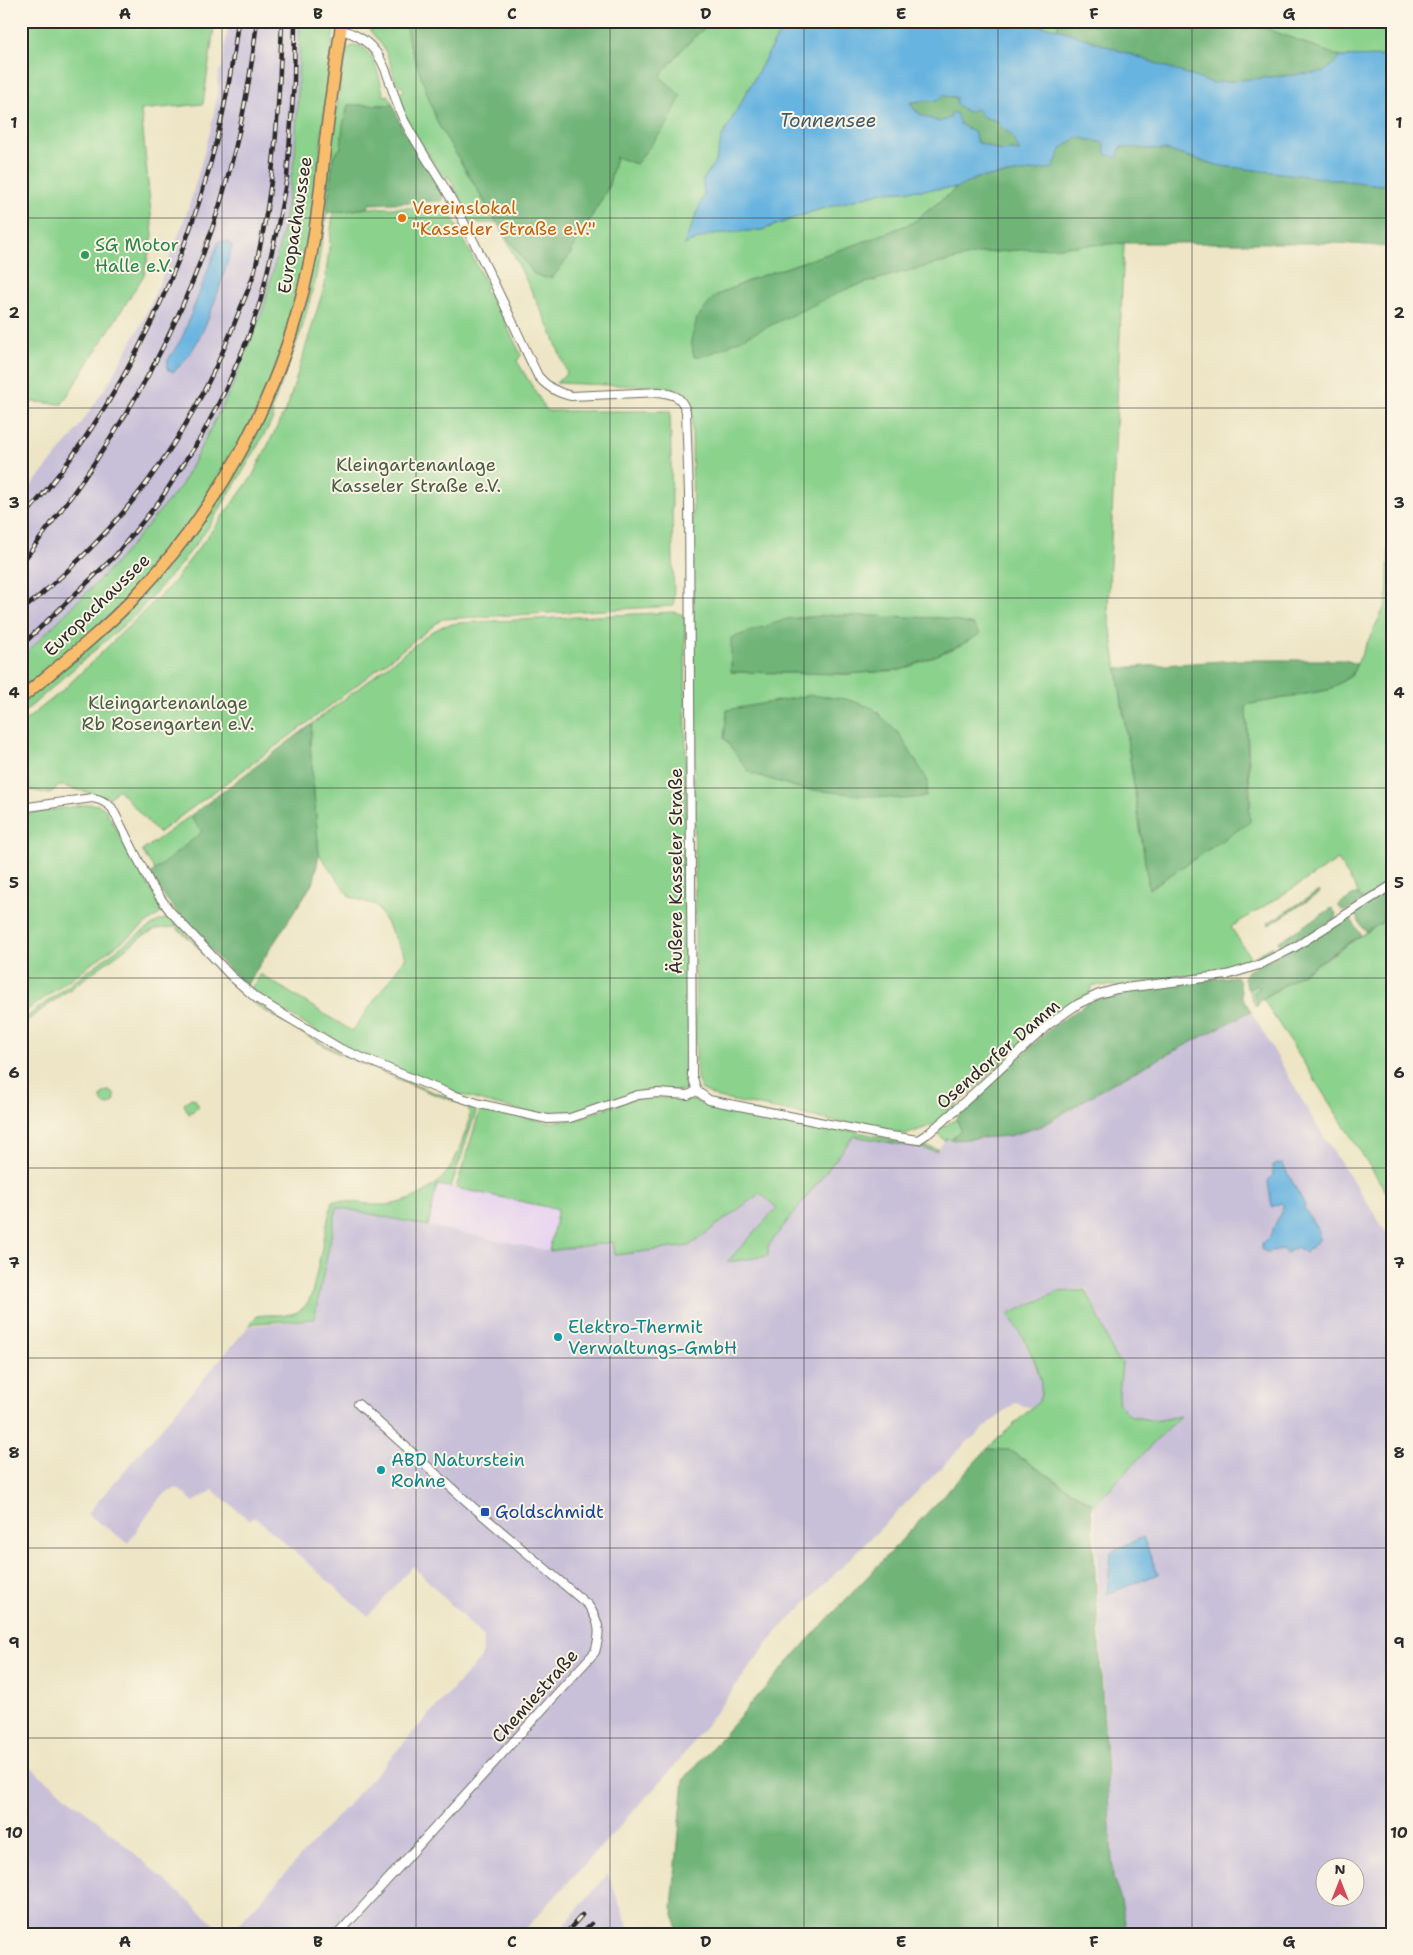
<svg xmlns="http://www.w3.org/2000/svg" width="1413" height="1955" font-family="'Shantell Sans',sans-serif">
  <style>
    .built { fill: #e6d2f0 }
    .industrial { fill: #c8bfd8; fill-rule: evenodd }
    .green { fill: #8bd28d; stroke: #5b7e5c; fill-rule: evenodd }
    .forest { fill: #70b478; stroke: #4e7052 }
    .water { fill: #67b4e0; stroke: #497086; fill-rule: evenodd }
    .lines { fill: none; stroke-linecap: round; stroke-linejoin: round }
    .minor-casing { stroke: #6f6c61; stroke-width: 10 }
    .primary-casing { stroke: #6f6c61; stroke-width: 14 }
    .minor { stroke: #fff; stroke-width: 8 }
    .primary { stroke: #f9be6d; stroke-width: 11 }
    .rail-casing { stroke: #2b2b2b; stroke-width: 4.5 }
    .rail { stroke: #fcf5e5; stroke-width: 2.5; stroke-dasharray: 8; stroke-linecap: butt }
    .grid { fill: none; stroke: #2b2b2b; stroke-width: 1; stroke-opacity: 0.55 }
    .food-dot { fill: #e8710a; stroke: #fcf5e5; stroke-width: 2 }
    .leisure-dot { fill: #2e9e5b; stroke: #fcf5e5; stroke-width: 2 }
    .culture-dot { fill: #0f9aa8; stroke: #fcf5e5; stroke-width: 2 }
    .transit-dot { fill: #1a4fb4; stroke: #fcf5e5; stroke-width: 2 }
    .labels { text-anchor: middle; stroke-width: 4; stroke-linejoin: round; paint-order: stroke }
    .food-label { font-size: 18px; fill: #c56008; stroke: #fcf5e5; text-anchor: start }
    .street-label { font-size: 18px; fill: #2b2b2b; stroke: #fcf5e5 }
    .leisure-label { font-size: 18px; fill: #27864d; stroke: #fcf5e5; text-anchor: start }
    .park-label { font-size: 18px; fill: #485d48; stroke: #fcf5e5 }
    .culture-label { font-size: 18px; fill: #0d838f; stroke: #fcf5e5; text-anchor: start }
    .transit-label { font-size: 18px; fill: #164399; stroke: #fcf5e5; text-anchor: start }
    .water-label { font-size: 19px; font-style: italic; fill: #405b6a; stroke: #fcf5e5 }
    .neatline { fill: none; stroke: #2b2b2b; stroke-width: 2 }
    .grid-label { font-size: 16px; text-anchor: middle; font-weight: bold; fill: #2b2b2b }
  </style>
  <rect width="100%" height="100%" fill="#fcf5e5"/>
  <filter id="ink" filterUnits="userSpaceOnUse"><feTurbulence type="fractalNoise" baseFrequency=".02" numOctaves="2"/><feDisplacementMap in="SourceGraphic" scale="10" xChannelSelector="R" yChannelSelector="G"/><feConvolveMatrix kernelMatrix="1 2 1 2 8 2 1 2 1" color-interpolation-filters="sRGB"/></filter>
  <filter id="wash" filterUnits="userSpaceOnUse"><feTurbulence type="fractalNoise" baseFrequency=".0096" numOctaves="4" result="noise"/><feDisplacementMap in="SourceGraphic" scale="20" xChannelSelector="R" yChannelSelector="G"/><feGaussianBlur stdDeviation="1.12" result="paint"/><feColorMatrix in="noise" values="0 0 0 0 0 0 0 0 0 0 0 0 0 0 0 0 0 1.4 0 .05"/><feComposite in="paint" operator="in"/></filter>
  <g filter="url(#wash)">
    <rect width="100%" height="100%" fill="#ede5c5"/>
    <path class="built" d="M437 1184 558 1209 549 1251 428 1226Z"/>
    <path class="industrial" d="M229 21H300L297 113 295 154 283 230 264 307 234 383 181 486 113 566 21 658V498L72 437 110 381 143 321 161 280 188 210 209 136 219 88 217 82 219 71 222 68ZM219 241 232 246 222 282 197 342 168 360 182 338Z
      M1251 1011 1317 1126 1392 1241V1934H1127L1121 1900 1113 1879 1094 1505 1179 1416 1155 1421 1131 1416 1118 1403 1122 1363 1110 1357 1101 1322 1087 1288 1058 1292 1009 1314 1037 1368 1042 1382V1393L1039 1401 1031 1408 1015 1403 966 1443 775 1634 674 1767 521 1934H230L481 1658 484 1638 413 1566 368 1616 254 1516 249 1520 213 1490 194 1502 177 1488 161 1496 128 1543 87 1514 249 1326 314 1319 337 1207 549 1251 613 1242 615 1255 689 1246 759 1193 777 1208 728 1261 768 1246 854 1136 936 1151 947 1138 980 1139 1042 1126 1111 1084ZM1326 1868H1356V1898H1326Z
      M21 1760 93 1817 226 1934H21Z
      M608 1874 631 1934H556Z"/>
    <path class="green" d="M21 21H215L203 104 141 110 153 235 144 275 62 404 21 401Z
      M300 21H335C323 104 320 188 303 271 277 402 205 520 112 614 84 642 51 667 21 693V658L113 566 181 486 234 383 264 307 283 230 295 154 297 113Z
      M366 21H405L409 42 438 124 497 223H468L455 200 459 195 449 177 443 178 411 129 397 96 404 90 403 87 396 84C393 73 390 59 384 49 378 38 369 33 366 21Z
      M712 21H786L722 137 716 160 703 180 704 195 684 245 711 234 762 230 814 211 883 192 957 188 912 223 863 242 752 279 715 296 849 288 899 273 982 253 1041 248 1124 243 1108 609 1149 889 1251 806 1246 705 1328 690 1351 676 1387 602 1392 463V882L1363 900 1338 860 1231 927 1254 964 1226 972 1116 986 1093 985 1087 997 1066 1008 1047 1022 935 1124 908 1134 881 1132 801 1114 718 1098 701 1089 697 1078 696 1064 692 409C687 395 682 391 668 387L556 383 567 373 551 331 500 227 534 274 553 277 567 259 608 188 616 156 624 160 659 77 685 46ZM832 615 942 618 973 625 980 634 961 645 901 670 847 674 731 672 787 619Z
      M1019 21H1058V29Z
      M1247 21H1392V56L1341 57Z
      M357 45C376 50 379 79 384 96L388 95 393 105H348L343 125 341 148 333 158 327 213 315 282 301 331 272 408 273 419 245 468 208 528 180 565 135 615 21 715V704L77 657 167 568 284 369 338 100C340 88 340 61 346 51 349 47 352 46 357 45Z
      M368 208H440L454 220 487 286 484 290 493 298 521 355 517 361 547 411H670L674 606 442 619 310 721 158 833 118 789 110 798 62 786H59L49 794 21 788V724L62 691 171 585 252 477 288 405 325 284 333 213Z
      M675 612 683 615 685 619 688 1087 686 1091H662L565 1116C541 1116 519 1110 497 1105 410 1083 326 1042 253 991L252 987 260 974 352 1031 406 957 376 905 350 897 319 854 310 743 312 724 430 633 443 626 457 623Z
      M90 804 99 805 105 809 149 887 165 910 21 1015V815Z
      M190 816 203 832 155 870 142 851Z
      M1392 916V1201L1263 999Z
      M167 918C180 924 188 936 198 946 212 962 226 979 243 992 304 1042 400 1083 475 1106L477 1109 451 1187 437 1185 428 1226 337 1207 314 1319 257 1323 248 1325 257 1316C281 1312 300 1323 312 1294L332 1201C346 1200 363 1204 378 1205 404 1206 432 1192 448 1171 454 1164 456 1155 460 1147 463 1136 472 1122 469 1110L463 1104 431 1093 337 1053 264 1011 235 988 191 940 175 927 157 929 144 935 21 1025V1021L127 942 157 922Z
      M1257 985 1260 989 1256 1007 1247 987 1251 988Z
      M101 1098a7 7 0 1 1 14 0a7 7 0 1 1-14 0Z
      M655 1097 684 1099 790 1118 938 1149 936 1151 854 1136 768 1246V1256L727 1262 777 1208 760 1193 689 1246 615 1255 613 1242 549 1251 558 1209 456 1188 480 1110 484 1107 526 1118 547 1122 577 1119 632 1099Z
      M191 1098 195 1099 199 1107 189 1114 184 1104Z
      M956 1119 961 1129 951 1140 947 1138 945 1141 939 1135 940 1129Z
      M1086 1290 1101 1322 1114 1356 1122 1363 1118 1403 1131 1416 1155 1421 1180 1416 1094 1505 1009 1450 987 1449 1039 1401C1049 1375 1021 1337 1009 1314L1058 1292Z"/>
    <path class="forest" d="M405 21H712L685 46 660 76 681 96 668 123 636 164 616 157 608 188 567 259 553 277 544 278 534 274 500 227 438 124 409 42Z
      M1058 21H1247L1341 57 1324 72 1212 83 1058 29Z
      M943 96C956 96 966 101 977 108 984 113 989 120 998 121 1001 129 1007 130 1012 137 1016 142 1016 147 1021 151L1009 150 1001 151 977 142 974 132 950 118 940 122C928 118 915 115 910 102 920 103 926 99 936 101Z
      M348 105H393L401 125 441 190 444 198 442 201 369 204 368 208 327 213 333 158 336 152 341 148 343 125Z
      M1078 137 1103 143 1117 157 1121 147 1165 150 1221 166 1381 185 1392 182V247L1337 243H1124L1041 248 982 253 899 273 849 288 708 355 694 357 691 340 697 318 715 296 752 279 863 242 912 223 957 188 977 178 1052 168 1062 148Z
      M832 615 942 618 973 625 980 634 961 645 901 670 847 674 731 672V638L787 619Z
      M1238 660H1345L1357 664 1351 676 1328 690 1246 705 1250 822 1149 889 1117 668Z
      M811 695 846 699 873 708 900 735 928 781 926 797 901 799 801 789 750 773 724 738 727 710Z
      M312 724 310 743 319 854 314 881 246 986C211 953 178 916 150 877V874L202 832 190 816Z
      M1392 887V916L1367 932 1364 930 1355 915 1356 910Z
      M1319 891 1320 893 1269 925 1268 923Z
      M1357 893 1363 901 1346 911 1342 910 1338 905Z
      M1332 908 1336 914 1335 919 1288 949 1282 948 1278 942Z
      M1349 916 1361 935 1262 999 1256 1007 1257 1001 1253 993 1260 988 1257 985 1251 988 1247 987 1244 978 1246 972Z
      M1272 946 1274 950 1271 955 1255 964 1251 959Z
      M1236 976 1239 979 1242 997 1251 1011 1111 1084 1042 1126 1009 1136 951 1140 961 1129 956 1119 961 1111 1051 1028 1087 1003 1107 995 1129 989Z
      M987 1449 1009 1450 1091 1504 1113 1879 1121 1900 1127 1934H679L672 1907 684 1779 807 1641Z"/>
    <path class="water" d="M786 21H1019L1058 29 1212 83 1324 72 1341 57 1392 56V182L1381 185 1221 166 1165 150 1121 147 1117 158 1106 154 1103 143 1078 137 1062 148 1053 168 977 178 957 188 883 192 814 211 762 230 711 234 684 245 704 195 703 180 716 160 722 137ZM943 96 956 97V104L967 112 977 109 983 117 997 121C1001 129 1007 130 1012 136 1016 141 1016 147 1020 151L1009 150 1000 151 977 142 974 132 960 124 956 113H951L950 118 940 122C928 118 915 115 910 102 919 102 927 99 936 101Z
      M219 241 229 242 232 246C222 281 203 350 173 372L167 369 168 360 182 338Z
      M1282 1163 1305 1205 1304 1208 1319 1231V1240L1305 1253 1297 1247 1287 1253 1282 1249 1267 1252 1262 1250V1244L1270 1236 1284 1205 1281 1203 1272 1207 1268 1181 1273 1175 1272 1165Z
      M1143 1537 1158 1574 1107 1594 1111 1552Z"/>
  </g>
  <g filter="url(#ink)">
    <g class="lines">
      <defs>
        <path id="minor" d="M340 30C355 33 366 40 375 51 391 72 393 102 406 124 421 151 438 176 453 202 484 258 510 318 538 376 547 387 557 393 571 396L660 392C675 395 681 396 686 411L689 494 692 1075 697 1091 709 1100 884 1135 918 1140 930 1132 951 1114 1048 1025 1078 1004 1099 994 1117 989 1227 975 1259 965 1295 947 1392 885
          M21 808 92 798C101 799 106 802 112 808L151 885 170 911 230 975 256 998 274 1009 341 1049 450 1094 480 1104 548 1119 570 1118 638 1095 658 1093 688 1095 697 1091
          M338 1934 595 1652C601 1632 600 1622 588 1605L473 1507 358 1404"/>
        <path id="primary" d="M21 698C59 666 98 635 132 600 221 507 283 391 309 265 317 226 321 185 325 145 330 104 336 62 342 21"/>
      </defs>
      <use href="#minor" class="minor-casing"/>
      <use href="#primary" class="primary-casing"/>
      <use href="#minor" class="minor"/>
      <use href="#primary" class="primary"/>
      <defs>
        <path id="rail" d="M21 520C143 383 217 202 238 21
          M21 564C68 502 114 439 151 370 209 262 244 143 257 21
          M21 611C120 532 189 440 235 322 241 306 249 290 254 273 275 190 279 106 282 21
          M21 646 115 556 161 499 201 437 225 391 248 338 261 299 278 225 287 177 294 82 295 21
          M565 1934 582 1915
          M582 1934 591 1924"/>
      </defs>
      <use href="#rail" class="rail-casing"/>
      <use href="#rail" class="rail"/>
    </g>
  </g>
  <path class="grid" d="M222 21V1934M416 21V1934M610 21V1934M804 21V1934M998 21V1934M1192 21V1934M21 218H1392M21 408H1392M21 598H1392M21 788H1392M21 978H1392M21 1168H1392M21 1358H1392M21 1548H1392M21 1738H1392"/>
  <circle class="food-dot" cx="402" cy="218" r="5"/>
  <circle class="leisure-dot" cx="85" cy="255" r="5"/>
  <g class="culture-dot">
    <circle cx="558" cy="1337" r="5"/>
    <circle cx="381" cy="1470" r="5"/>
  </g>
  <rect class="transit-dot" x="480" y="1507" width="10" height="10" rx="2.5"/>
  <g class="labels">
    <g class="food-label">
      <text x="412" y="214">Vereinslokal<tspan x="412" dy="21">"Kasseler Straße e.V."</tspan></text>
    </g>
    <g class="street-label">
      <text transform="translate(295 225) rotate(-81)" y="6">Europachaussee</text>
      <text transform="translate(97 605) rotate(-44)" y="6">Europachaussee</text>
      <text transform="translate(676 871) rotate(-90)" y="6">Äußere Kasseler Straße</text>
      <text transform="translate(998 1054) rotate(-41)" y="6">Osendorfer Damm</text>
      <text transform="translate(535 1696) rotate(-48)" y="6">Chemiestraße</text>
    </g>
    <g class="leisure-label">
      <text x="95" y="251">SG Motor<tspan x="95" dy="21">Halle e.V.</tspan></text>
    </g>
    <g class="park-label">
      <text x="416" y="471">Kleingartenanlage<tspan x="416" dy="21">Kasseler Straße e.V.</tspan></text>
      <text x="168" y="709">Kleingartenanlage<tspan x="168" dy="21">Rb Rosengarten e.V.</tspan></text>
    </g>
    <g class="culture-label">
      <text x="568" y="1333">Elektro-Thermit<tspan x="568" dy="21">Verwaltungs-GmbH</tspan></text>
      <text x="391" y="1466">ABD Naturstein<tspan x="391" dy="21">Rohne</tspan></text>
    </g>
    <g class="transit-label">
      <text x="495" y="1518">Goldschmidt</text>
    </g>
    <g class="water-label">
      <text x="828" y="127">Tonnensee</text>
    </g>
  </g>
  <rect width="1413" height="1955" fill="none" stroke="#fcf5e5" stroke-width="55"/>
  <g transform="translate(1340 1882)"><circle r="24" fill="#fcf5e5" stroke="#a8a49b"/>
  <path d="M0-4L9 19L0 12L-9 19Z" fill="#d1495b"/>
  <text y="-8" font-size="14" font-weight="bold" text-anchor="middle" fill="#2b2b2b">N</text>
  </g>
  <rect x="28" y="28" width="1358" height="1900" class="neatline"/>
  <g class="grid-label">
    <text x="125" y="19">A</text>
    <text x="318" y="19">B</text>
    <text x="512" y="19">C</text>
    <text x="706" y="19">D</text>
    <text x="901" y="19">E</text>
    <text x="1094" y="19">F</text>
    <text x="1289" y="19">G</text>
    <text x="14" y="128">1</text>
    <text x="1399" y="128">1</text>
    <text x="14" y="318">2</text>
    <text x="1399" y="318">2</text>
    <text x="14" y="508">3</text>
    <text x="1399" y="508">3</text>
    <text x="14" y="698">4</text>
    <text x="1399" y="698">4</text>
    <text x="14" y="888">5</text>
    <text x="1399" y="888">5</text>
    <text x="14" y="1078">6</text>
    <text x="1399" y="1078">6</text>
    <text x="14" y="1268">7</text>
    <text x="1399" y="1268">7</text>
    <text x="14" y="1458">8</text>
    <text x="1399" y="1458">8</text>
    <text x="14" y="1648">9</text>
    <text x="1399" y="1648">9</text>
    <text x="14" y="1838">10</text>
    <text x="1399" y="1838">10</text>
    <text x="125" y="1947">A</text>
    <text x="318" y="1947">B</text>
    <text x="512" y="1947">C</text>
    <text x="706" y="1947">D</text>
    <text x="901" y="1947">E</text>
    <text x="1094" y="1947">F</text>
    <text x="1289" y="1947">G</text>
  </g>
</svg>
